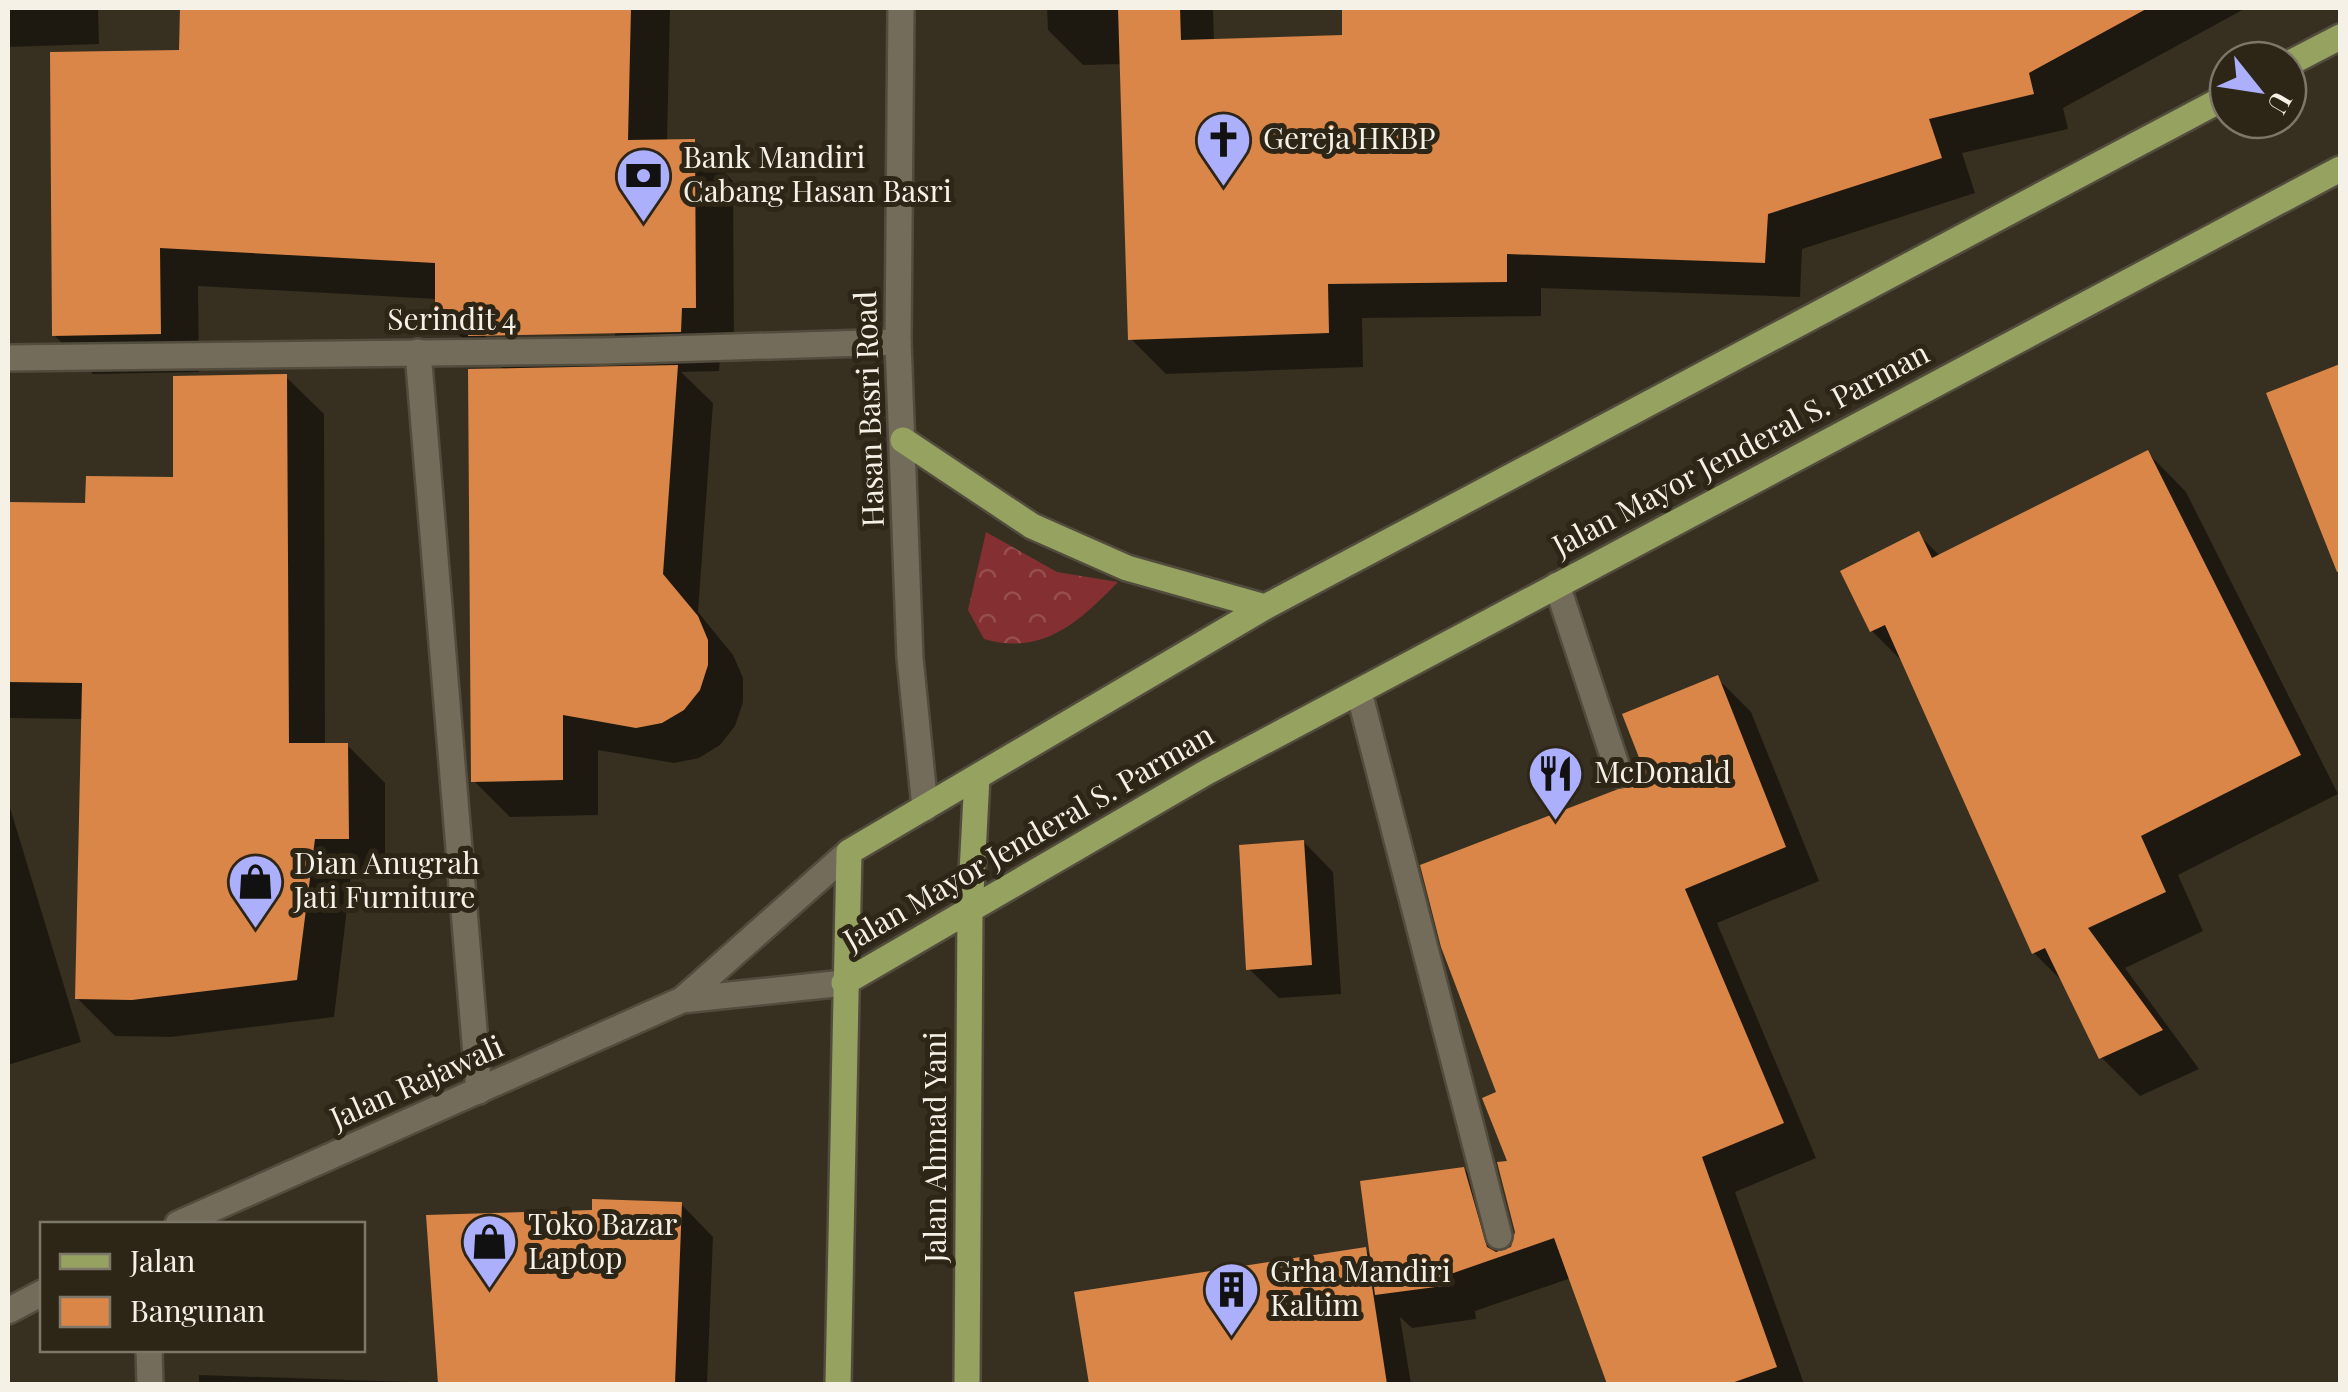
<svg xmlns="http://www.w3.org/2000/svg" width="2348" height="1392" font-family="'Playfair Display',serif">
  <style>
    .park { fill: url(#park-crowns) }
    .shadow { fill: #0007; fill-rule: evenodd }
    .building { fill: #da8648 }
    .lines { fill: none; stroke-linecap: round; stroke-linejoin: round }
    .service-casing { stroke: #524c3e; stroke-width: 30 }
    .minor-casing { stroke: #524c3e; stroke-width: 30 }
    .tertiary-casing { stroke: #524c3e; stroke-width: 30 }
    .primary-casing { stroke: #524c3e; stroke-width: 30 }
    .service { stroke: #736c5a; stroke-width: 25 }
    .minor { stroke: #736c5a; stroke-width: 25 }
    .tertiary { stroke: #736c5a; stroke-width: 25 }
    .primary { stroke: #96a260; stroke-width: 25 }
    .labels { text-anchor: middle; stroke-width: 10; stroke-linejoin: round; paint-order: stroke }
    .poi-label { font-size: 30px; fill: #f5f1e7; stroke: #2d2616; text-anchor: start }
    .street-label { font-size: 30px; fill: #f5f1e7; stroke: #2d2616 }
  </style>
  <defs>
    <pattern id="park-crowns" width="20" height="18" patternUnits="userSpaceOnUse" patternTransform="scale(2.5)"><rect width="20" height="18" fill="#842f31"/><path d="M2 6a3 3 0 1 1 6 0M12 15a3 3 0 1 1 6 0" fill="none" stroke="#964e4f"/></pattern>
  </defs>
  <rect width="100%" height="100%" fill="#373020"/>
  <path class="park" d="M986 532 1057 572 1118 582C1079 622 1043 656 984 639L968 610Z"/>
  <path class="shadow" d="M8 8H98L99 44 8 47Z
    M183 8H670L667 142H694L733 181 734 346H721L719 371 681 372 713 403 698 612 733 655 743 678V702L735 726 720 745 699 758 674 763 598 750V815L510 817 474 781 505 371 487 352H476L437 313V299L198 286 199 372 93 374 54 335 182 53ZM615 332V337L488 339 483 334Z
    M1047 8H1213L1214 42 1345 37 1344 8H2246L2063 108 2068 129 1962 153 1975 193 1802 249 1800 297 1541 288V316L1362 318 1363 367 1166 374 1131 339 1122 64 1083 65 1048 30Z
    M2340 366V574L2270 395Z
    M286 377 324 414 325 745H347L385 783V875H351L334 1017 171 1037 115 1036 77 998 83 719 8 718V505L88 506 175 480Z
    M2148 453 2186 492 2338 794 2178 875 2203 931 2125 968 2199 1069 2140 1096 2101 1057 2064 983 2034 953 1906 665 1872 631 1844 572 1918 534 1941 557Z
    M1717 678 1751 712 1819 881 1717 923 1816 1158 1735 1192 1804 1384H1609L1571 1278 1475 1311 1476 1319 1412 1328 1400 1317 1411 1384H1091L1077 1294 1365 1249 1372 1257 1464 1169 1498 1204 1511 1255 1517 1233 1499 1094 1651 779Z
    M8 801 81 1042 8 1065Z
    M1304 842 1333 872 1341 994 1279 998 1249 969Z
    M681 1204 713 1237 707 1384H199V1375L440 1383 594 1212Z"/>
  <path class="building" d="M180 8H631L628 140 695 139 696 308H682L681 332 468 336 467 314H435V263L160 248 161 334 52 336 50 52 179 50Z
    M1118 8H1180L1181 40 1342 35V8H2148L2029 73 2034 94 1929 119 1942 158 1768 214 1765 263 1507 254V282L1328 284 1329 333 1128 340Z
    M2340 364V571L2337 572 2266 393Z
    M678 365 663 574 698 616 708 640V665L700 690 684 710 662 723 636 728 563 715V780L471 782 468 369Z
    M287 374 289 743H348L349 839H315L297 980 132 1000 75 999 82 683 8 682V502L85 503 86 476 173 477V376Z
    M2148 450 2301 755 2141 836 2166 892 2088 928 2163 1030 2099 1059 2045 948 2032 954 1885 625 1870 632 1840 571 1919 531 1932 558Z
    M1718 675 1786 847 1685 889 1784 1123 1702 1157 1777 1367 1729 1384H1607L1554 1238 1442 1277 1443 1286 1375 1295 1360 1181 1464 1167 1487 1247 1496 1252 1511 1247 1515 1232 1497 1162 1507 1161 1482 1098 1496 1092 1441 947 1420 865 1647 778 1622 714Z
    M1304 840 1312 965 1246 970 1239 845Z
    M592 1199 682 1202 675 1384H438L426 1215 592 1210Z
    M1366 1247 1387 1384H1089L1074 1292Z"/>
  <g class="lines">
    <defs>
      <path id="service" d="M418 352 479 1091
        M1557 585 1619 774
        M1359 692 1499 1236"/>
      <path id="minor" d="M8 358 603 351 898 342
        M149 1350 150 1384"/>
      <path id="tertiary" d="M901 8 898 342 910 658 925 808
        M682 1000 844 983
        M178 1224 682 1000 849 852
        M8 1311 42 1293"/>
      <path id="primary" d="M2288 64 2340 37
        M903 440 1032 526 1127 568 1265 607
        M844 983 1207 772 2340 169
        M838 1384 849 852 1265 607 2228 96
        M967 1384 970 911 977 777"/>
    </defs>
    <use href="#service" class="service-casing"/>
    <use href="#minor" class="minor-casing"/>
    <use href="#tertiary" class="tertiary-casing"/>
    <use href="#primary" class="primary-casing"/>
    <use href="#service" class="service"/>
    <use href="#minor" class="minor"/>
    <use href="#tertiary" class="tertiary"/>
    <use href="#primary" class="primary"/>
  </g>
  <defs>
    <symbol id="church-pin" viewBox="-11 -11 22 30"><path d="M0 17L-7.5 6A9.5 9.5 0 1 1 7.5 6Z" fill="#acaffb" stroke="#2d2616"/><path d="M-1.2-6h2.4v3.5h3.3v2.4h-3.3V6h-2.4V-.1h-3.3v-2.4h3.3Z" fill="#111"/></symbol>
    <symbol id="bank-pin" viewBox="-11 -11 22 30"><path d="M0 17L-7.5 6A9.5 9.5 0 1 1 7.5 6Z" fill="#acaffb" stroke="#2d2616"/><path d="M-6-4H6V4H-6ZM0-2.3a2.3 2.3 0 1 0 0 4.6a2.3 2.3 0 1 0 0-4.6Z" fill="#111"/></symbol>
    <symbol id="restaurant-pin" viewBox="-11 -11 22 30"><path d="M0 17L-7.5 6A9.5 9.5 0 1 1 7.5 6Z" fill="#acaffb" stroke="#2d2616"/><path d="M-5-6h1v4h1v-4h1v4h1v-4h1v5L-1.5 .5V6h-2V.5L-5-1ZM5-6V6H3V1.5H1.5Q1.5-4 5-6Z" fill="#111"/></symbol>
    <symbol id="shop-pin" viewBox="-11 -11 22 30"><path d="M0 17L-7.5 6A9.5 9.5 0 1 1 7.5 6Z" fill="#acaffb" stroke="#2d2616"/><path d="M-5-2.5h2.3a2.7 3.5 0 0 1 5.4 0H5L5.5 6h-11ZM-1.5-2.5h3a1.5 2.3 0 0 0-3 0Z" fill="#111"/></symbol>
    <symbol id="building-pin" viewBox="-11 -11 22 30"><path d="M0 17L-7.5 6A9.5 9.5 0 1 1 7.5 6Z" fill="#acaffb" stroke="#2d2616"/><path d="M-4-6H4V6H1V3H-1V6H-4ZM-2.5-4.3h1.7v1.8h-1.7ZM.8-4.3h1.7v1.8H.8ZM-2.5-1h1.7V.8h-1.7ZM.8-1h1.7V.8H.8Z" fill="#111"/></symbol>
  </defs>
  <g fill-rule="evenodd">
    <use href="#church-pin" x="1192" y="108" width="63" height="86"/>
    <use href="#bank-pin" x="612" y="144" width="63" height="86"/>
    <use href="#restaurant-pin" x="1524" y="742" width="63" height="86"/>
    <use href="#shop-pin" x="224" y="850" width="63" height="86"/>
    <use href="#shop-pin" x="458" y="1210" width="63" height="86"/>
    <use href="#building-pin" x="1200" y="1258" width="63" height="86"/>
  </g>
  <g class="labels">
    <g class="poi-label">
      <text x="1263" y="149">Gereja HKBP</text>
      <text x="683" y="168">Bank Mandiri<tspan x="683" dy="34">Cabang Hasan Basri</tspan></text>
      <text x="1594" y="783">McDonald</text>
      <text x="294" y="874">Dian Anugrah<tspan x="294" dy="34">Jati Furniture</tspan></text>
      <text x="528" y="1235">Toko Bazar<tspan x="528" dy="34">Laptop</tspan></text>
      <text x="1270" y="1282">Grha Mandiri<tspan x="1270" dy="34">Kaltim</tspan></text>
    </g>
    <g class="street-label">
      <text x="452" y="330">Serindit 4</text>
      <text transform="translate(870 409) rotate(-92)" y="10">Hasan Basri Road</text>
      <text transform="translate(1741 450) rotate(-28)" y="10">Jalan Mayor Jenderal S. Parman</text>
      <text transform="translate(1029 838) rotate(-30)" y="10">Jalan Mayor Jenderal S. Parman</text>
      <text transform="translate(417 1083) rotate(-24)" y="10">Jalan Rajawali</text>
      <text transform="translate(936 1147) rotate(-90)" y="10">Jalan Ahmad Yani</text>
    </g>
  </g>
  <rect width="2348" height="1392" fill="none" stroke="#f5f1e7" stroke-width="20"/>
  <rect x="40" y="1222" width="325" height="130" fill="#2d2616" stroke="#7d776a" stroke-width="2.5"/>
  <rect x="60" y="1254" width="50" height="15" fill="#96a260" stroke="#7d776a" stroke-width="2.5"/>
  <text x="130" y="1272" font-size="30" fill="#f5f1e7">Jalan</text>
  <rect x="60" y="1297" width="50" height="30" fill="#da8648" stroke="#7d776a" stroke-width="2.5"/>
  <text x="130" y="1322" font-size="30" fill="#f5f1e7">Bangunan</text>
  <g transform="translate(2258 90) rotate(120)"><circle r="48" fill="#2d2616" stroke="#7d776a" stroke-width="2.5"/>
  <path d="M0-8L18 38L0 25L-18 38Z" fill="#acaffb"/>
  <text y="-15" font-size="28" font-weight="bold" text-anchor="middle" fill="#f5f1e7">U</text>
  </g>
</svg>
